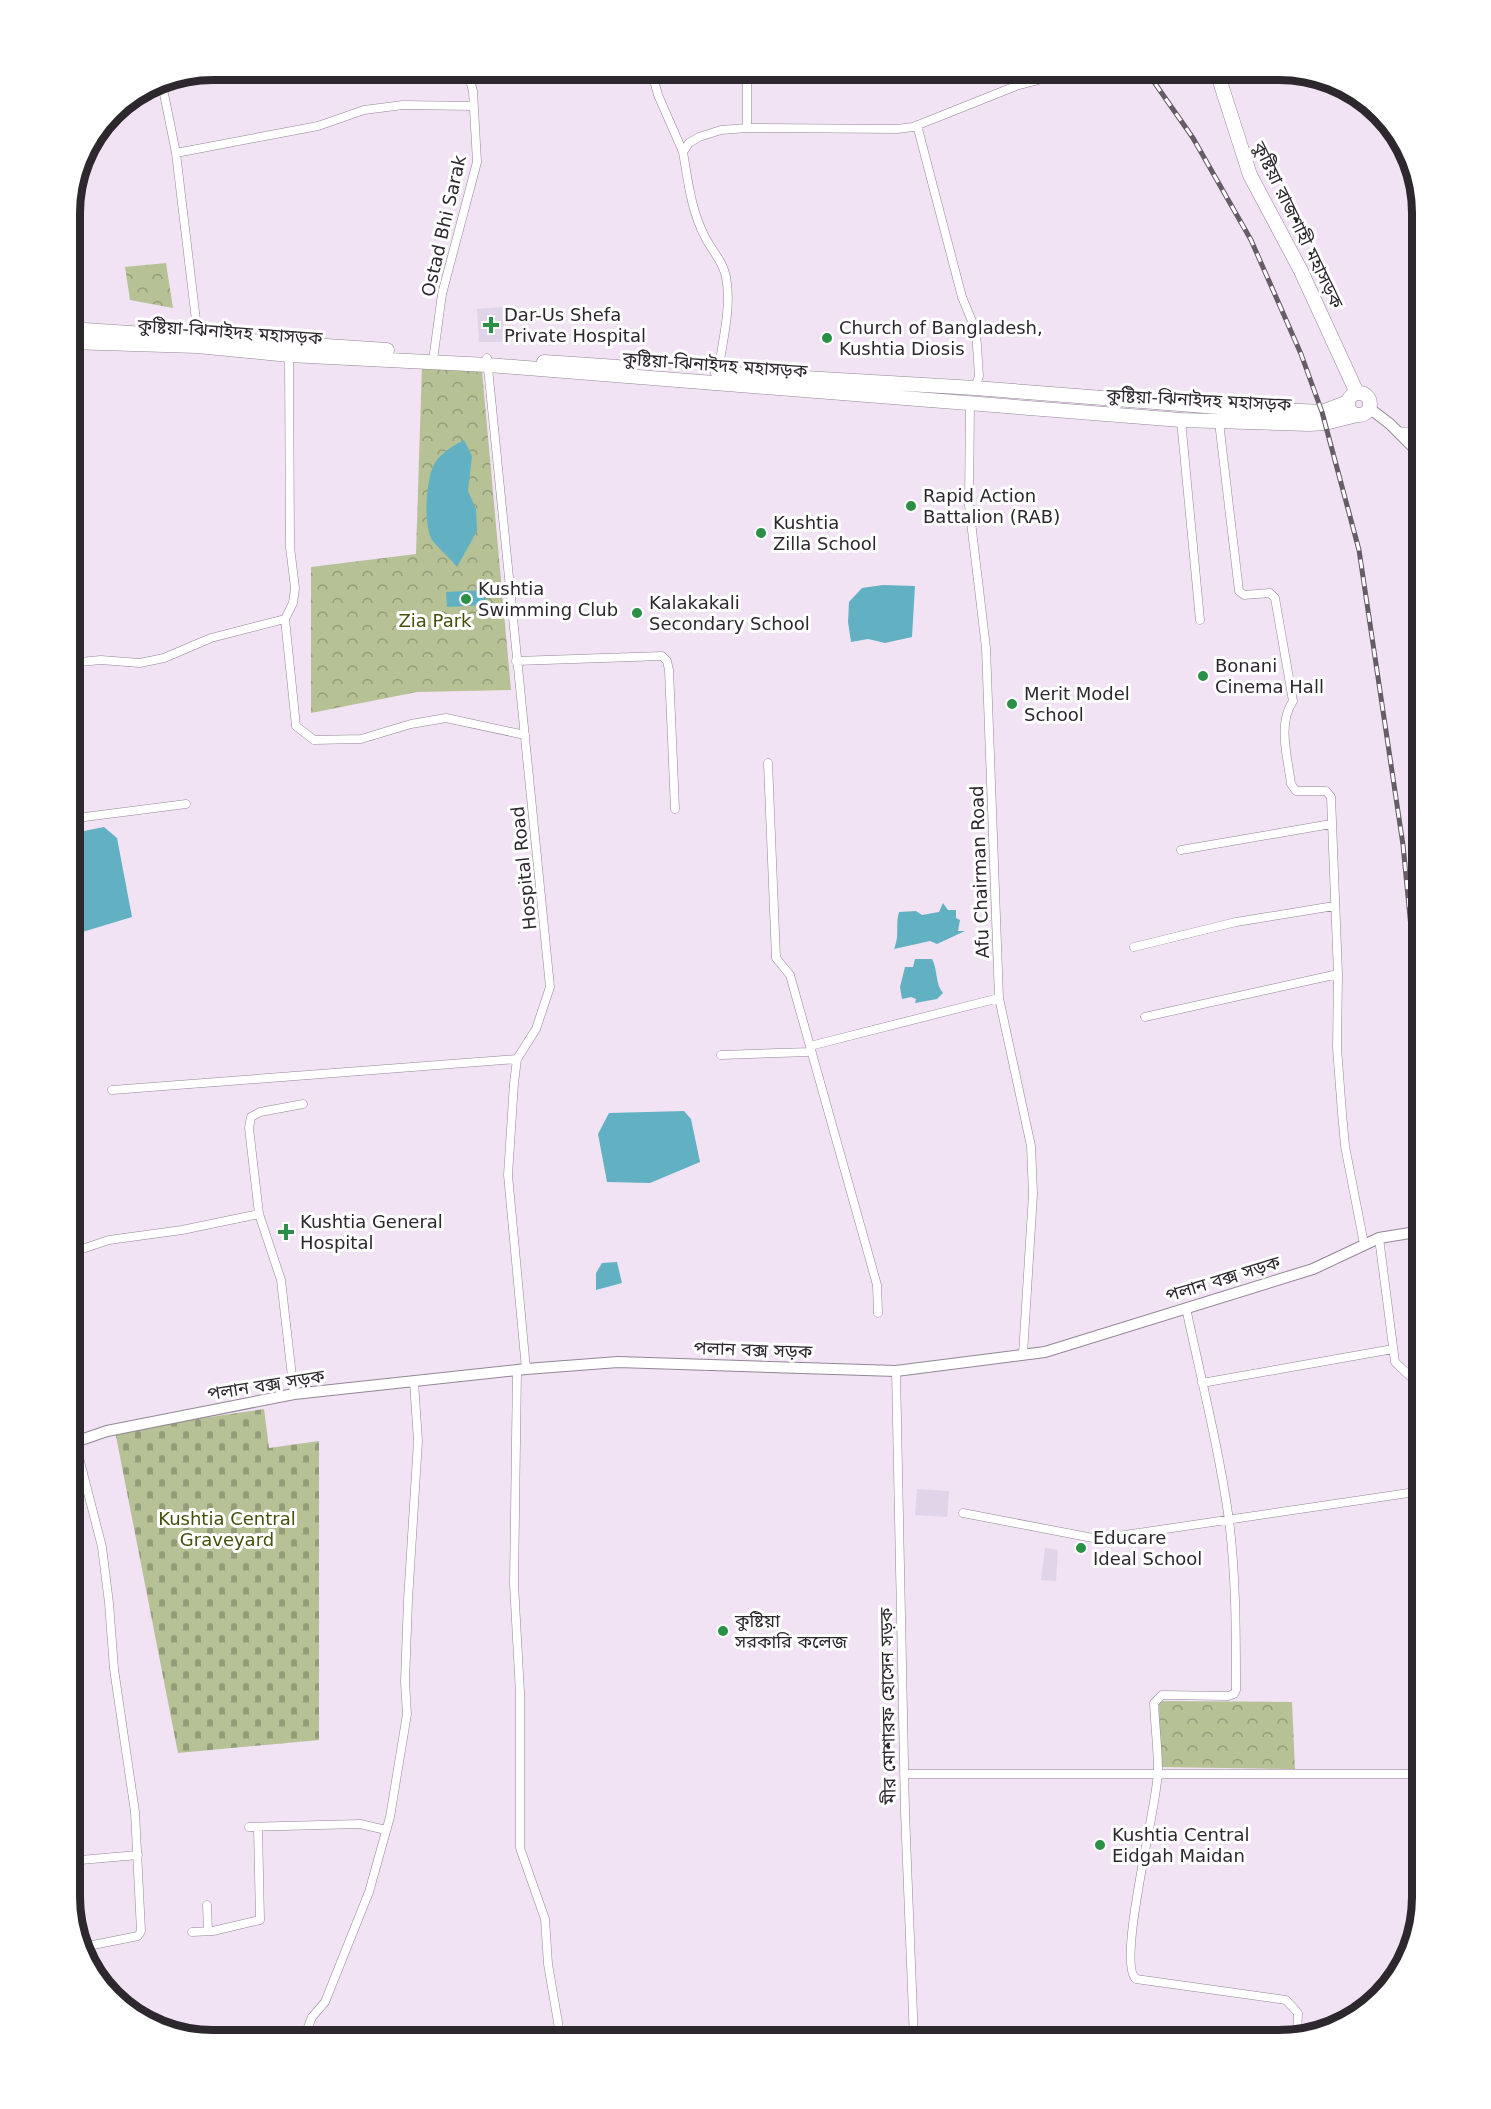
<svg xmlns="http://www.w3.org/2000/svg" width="1491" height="2109" font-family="'DejaVu Sans','Noto Sans Bengali',sans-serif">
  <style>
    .medical { fill: #e1d4e8 }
    .cemetery { fill: url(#cemetery-stones) }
    .park { fill: url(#park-crowns) }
    .water { fill: #62b1c2 }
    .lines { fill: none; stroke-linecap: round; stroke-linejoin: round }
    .minor-casing { stroke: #938696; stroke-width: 9 }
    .tertiary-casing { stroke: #938696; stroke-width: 10 }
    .secondary-casing { stroke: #938696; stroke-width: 12 }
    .trunk-casing { stroke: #938696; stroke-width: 15 }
    .minor { stroke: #fff; stroke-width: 8 }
    .tertiary { stroke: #fff; stroke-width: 9 }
    .secondary { stroke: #fff; stroke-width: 10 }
    .trunk { stroke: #fff; stroke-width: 14 }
    .rail-casing { stroke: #655c66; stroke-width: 5 }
    .rail { stroke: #fff; stroke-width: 3; stroke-dasharray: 9; stroke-linecap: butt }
    .poi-dot { fill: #2a9045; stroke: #fff; stroke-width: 2 }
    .labels { text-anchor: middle; stroke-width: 6; stroke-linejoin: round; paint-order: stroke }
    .street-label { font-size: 18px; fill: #2d272e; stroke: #fff }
    .poi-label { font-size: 18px; fill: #2d272e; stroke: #fff; text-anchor: start }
    .park-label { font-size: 18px; fill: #444f0b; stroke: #fff }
    .rim { fill: none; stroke: #2d272e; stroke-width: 8 }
  </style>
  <defs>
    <pattern id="cemetery-stones" width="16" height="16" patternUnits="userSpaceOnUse" patternTransform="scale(1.5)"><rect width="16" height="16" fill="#b6c195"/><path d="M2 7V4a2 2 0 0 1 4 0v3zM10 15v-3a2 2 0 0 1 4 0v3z" fill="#949d7a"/></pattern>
    <pattern id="park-crowns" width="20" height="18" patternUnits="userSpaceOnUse" patternTransform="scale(1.5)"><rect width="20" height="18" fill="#b6c195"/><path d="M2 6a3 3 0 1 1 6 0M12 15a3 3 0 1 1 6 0" fill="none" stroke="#949d7a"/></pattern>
  </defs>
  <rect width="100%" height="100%" fill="#f1e2f4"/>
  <path class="medical" d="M503 307 504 342H479L477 309Z
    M917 1489 949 1491 947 1517 915 1515Z
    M1045 1548 1058 1550 1056 1581 1041 1580Z"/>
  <path class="cemetery" d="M264 1409 269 1448 319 1441V1740L178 1753 115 1431Z"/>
  <path class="park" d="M166 263 173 308 130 300 125 267Z
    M422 365 482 371 511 690 417 692 311 713V567L416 554Z
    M1159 1701 1292 1702 1295 1769 1160 1767Z"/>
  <path class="water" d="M464 440 472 456 468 491 476 509 477 531 457 567C450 558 439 549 432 540 423 526 426 476 435 463 442 452 453 446 464 440Z
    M883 585 915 586 912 637 885 643 868 639 851 642 848 622 849 602 862 588Z
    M485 590 486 605 447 607 446 592Z
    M104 827 117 838 132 917 69 936V834Z
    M943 903 948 910H956V918L960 920 958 931H965L937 944 930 941 894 949C900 934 895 926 899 912L916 911 922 915 939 912Z
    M915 959H932C938 970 935 984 943 993L937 999 915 1003 916 999 911 997 902 999 900 987 905 967H913Z
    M684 1111 691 1119 700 1162 650 1183 607 1182 598 1134 609 1113Z
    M617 1262 622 1283 596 1290V1273L602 1263Z"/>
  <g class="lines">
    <defs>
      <path id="minor" d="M651 69 658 95 683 152
        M161 79 176 153 198 337
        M917 125 962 297 976 331 979 376 974 390
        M747 128V69
        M176 153 318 126 364 110 403 105 473 106
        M434 353 442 294 477 162 473 91 467 69
        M289 354 290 547 295 588 293 603 285 619 296 726 314 740 361 739 411 724 446 718 525 735
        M487 358 550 987 536 1029 517 1059 514 1083 508 1175 526 1369
        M718 373C722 343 732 307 726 277 723 261 712 251 705 237 691 210 688 181 683 152L689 143 699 137 721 130 747 128 897 129 913 127 1016 86 1080 69
        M970 401 969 505 986 648 999 998 1031 1146 1033 1194 1023 1354
        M1181 420 1200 620
        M1219 422 1239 591 1244 595 1270 593 1275 598 1293 701C1277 724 1288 758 1291 784L1296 791H1326L1331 797 1338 974 1337 1048 1342 1113 1345 1146 1364 1244
        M516 661 662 656 667 661 669 670 675 809
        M69 663 101 660 140 663 164 658 211 638 285 619
        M768 763 776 958 790 975 877 1285 878 1313
        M69 819 186 804
        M1181 850 1331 824
        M1134 947 1236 922 1334 906
        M1145 1017 1338 974
        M810 1046 999 998
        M721 1055 810 1052
        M112 1090 517 1059
        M259 1214 281 1280 294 1394
        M1379 1238 1395 1362 1413 1379 1422 1394
        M76 1251 109 1240 182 1230 259 1214 249 1128 251 1117 260 1112 303 1104
        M1186 1308C1201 1378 1219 1449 1229 1520 1236 1576 1236 1633 1236 1690L1234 1694 1228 1696 1162 1695 1154 1703C1155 1725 1158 1749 1158 1771 1158 1803 1116 1964 1136 1979L1286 2000 1298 2013 1297 2035
        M517 1370 514 1584 520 1693V1848L545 1919 548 1964 561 2040
        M896 1371 905 1812 914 2040
        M1202 1383 1393 1349
        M75 1442 102 1547 109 1603 114 1669 135 1812 141 1931 138 1936 83 1947
        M963 1513 1098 1539 1422 1491
        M904 1774H1422
        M249 1827 360 1824 386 1830
        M69 1861 138 1855
        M207 1905 208 1931
        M192 1932 213 1931 260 1920 258 1828
        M303 2040 312 2017 325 2002 369 1892 390 1817 407 1714 405 1682 408 1600 418 1441 414 1382"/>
      <path id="tertiary" d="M1399 432H1422"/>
      <path id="secondary" d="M1369 408 1390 424 1422 456
        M69 1444 107 1431 294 1394 526 1369 618 1362 896 1371 1045 1352 1313 1269 1379 1238 1422 1231"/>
      <path id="trunk" d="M1216 69 1250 175 1301 271 1357 393
        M69 329 387 350
        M69 342 197 346 289 355 488 365 1181 420 1309 424 1325 423 1357 415
        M544 362 618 367
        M718 373 975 388 1218 407 1322 412 1348 402
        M1348 404a11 11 0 1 1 22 0a11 11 0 1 1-22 0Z"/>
    </defs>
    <use href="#minor" class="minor-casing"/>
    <use href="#tertiary" class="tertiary-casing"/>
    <use href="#secondary" class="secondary-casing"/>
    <use href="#trunk" class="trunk-casing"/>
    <use href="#minor" class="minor"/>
    <use href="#tertiary" class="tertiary"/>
    <use href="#secondary" class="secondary"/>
    <use href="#trunk" class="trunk"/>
    <defs>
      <path id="rail" d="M1145 69 1193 138 1251 240 1301 354 1322 412 1359 550 1403 845 1422 1041"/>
    </defs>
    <use href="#rail" class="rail-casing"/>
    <use href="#rail" class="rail"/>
  </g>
  <g class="poi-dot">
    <path d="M488 316h6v6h6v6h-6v6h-6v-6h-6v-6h6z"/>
    <circle cx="827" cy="338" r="6"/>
    <circle cx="911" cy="506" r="6"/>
    <circle cx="761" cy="533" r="6"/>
    <circle cx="466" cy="599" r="6"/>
    <circle cx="637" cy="613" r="6"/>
    <circle cx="1203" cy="676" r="6"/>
    <circle cx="1012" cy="704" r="6"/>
    <path d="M283 1223h6v6h6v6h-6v6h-6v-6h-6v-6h6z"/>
    <circle cx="1081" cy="1548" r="6"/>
    <circle cx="723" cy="1631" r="6"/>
    <circle cx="1100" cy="1845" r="6"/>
  </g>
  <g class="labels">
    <g class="street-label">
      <text transform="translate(1298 225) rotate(64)" y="6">কুষ্টিয়া রাজশাহী মহাসড়ক</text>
      <text transform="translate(444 226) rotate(-77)" y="6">Ostad Bhi Sarak</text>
      <text transform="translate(230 332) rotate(4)" y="6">কুষ্টিয়া-ঝিনাইদহ মহাসড়ক</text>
      <text transform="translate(715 365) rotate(4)" y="6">কুষ্টিয়া-ঝিনাইদহ মহাসড়ক</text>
      <text transform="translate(1199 400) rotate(3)" y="6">কুষ্টিয়া-ঝিনাইদহ মহাসড়ক</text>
      <text transform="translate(524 868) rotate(-96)" y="6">Hospital Road</text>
      <text transform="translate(980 872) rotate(-92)" y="6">Afu Chairman Road</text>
      <text transform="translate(1223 1279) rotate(-17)" y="6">পলান বক্স সড়ক</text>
      <text transform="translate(753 1350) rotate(2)" y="6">পলান বক্স সড়ক</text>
      <text transform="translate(266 1385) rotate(-9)" y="6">পলান বক্স সড়ক</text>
      <text transform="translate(888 1706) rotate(-91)" y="6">মীর মোশারফ হোসেন সড়ক</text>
    </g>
    <g class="poi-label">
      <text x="504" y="321">Dar-Us Shefa<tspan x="504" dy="21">Private Hospital</tspan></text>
      <text x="839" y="334">Church of Bangladesh,<tspan x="839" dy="21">Kushtia Diosis</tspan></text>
      <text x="923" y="502">Rapid Action<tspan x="923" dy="21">Battalion (RAB)</tspan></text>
      <text x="773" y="529">Kushtia<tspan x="773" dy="21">Zilla School</tspan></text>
      <text x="478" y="595">Kushtia<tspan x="478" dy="21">Swimming Club</tspan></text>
      <text x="649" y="609">Kalakakali<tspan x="649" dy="21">Secondary School</tspan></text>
      <text x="1215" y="672">Bonani<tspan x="1215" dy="21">Cinema Hall</tspan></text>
      <text x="1024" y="700">Merit Model<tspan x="1024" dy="21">School</tspan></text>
      <text x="300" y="1228">Kushtia General<tspan x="300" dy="21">Hospital</tspan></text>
      <text x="1093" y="1544">Educare<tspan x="1093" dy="21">Ideal School</tspan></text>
      <text x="735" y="1627">কুষ্টিয়া<tspan x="735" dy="21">সরকারি কলেজ</tspan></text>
      <text x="1112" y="1841">Kushtia Central<tspan x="1112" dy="21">Eidgah Maidan</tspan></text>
    </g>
    <g class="park-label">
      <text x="435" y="627">Zia Park</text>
      <text x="227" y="1525">Kushtia Central<tspan x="227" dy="21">Graveyard</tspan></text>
    </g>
  </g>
  <path d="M0 0H1491V2109H0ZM213 80H1279A133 133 0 0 1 1412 213V1897A133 133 0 0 1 1279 2030H213A133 133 0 0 1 80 1897V213A133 133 0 0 1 213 80Z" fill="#fff" fill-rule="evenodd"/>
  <path class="rim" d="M213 80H1279A133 133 0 0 1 1412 213V1897A133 133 0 0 1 1279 2030H213A133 133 0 0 1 80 1897V213A133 133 0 0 1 213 80Z"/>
</svg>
